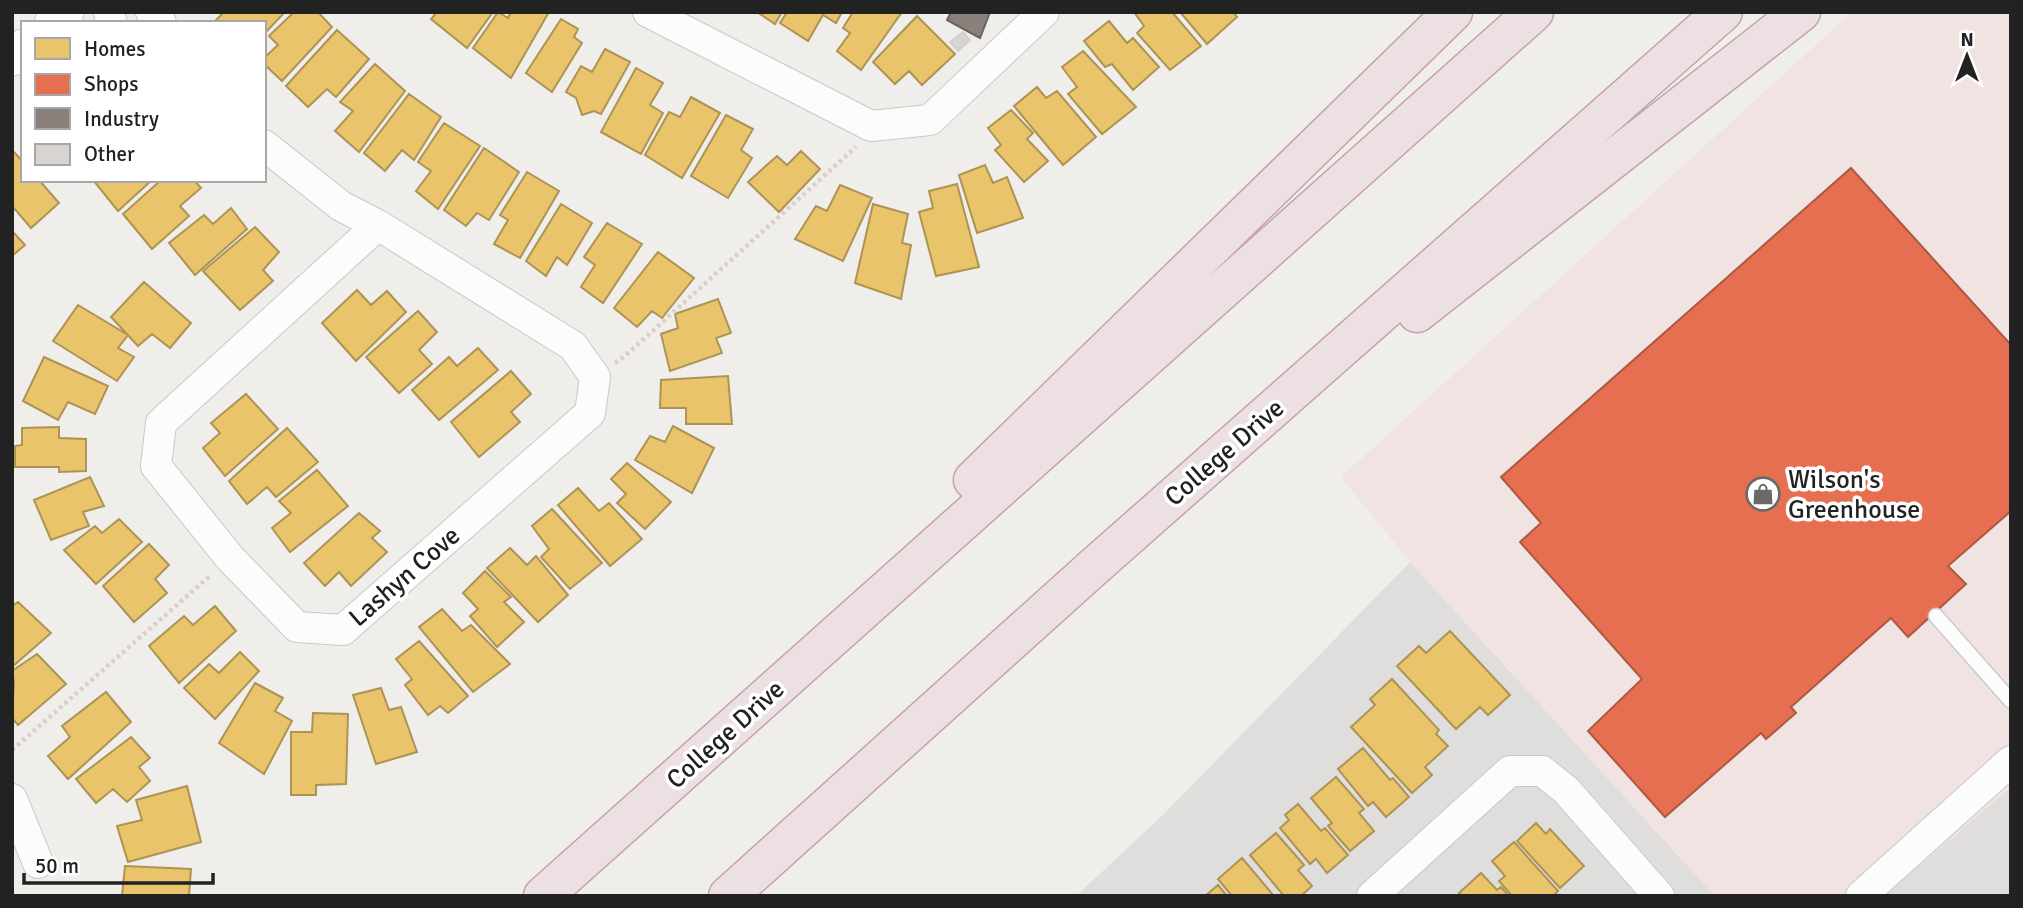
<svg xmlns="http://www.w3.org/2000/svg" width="2023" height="908" font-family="Signika,sans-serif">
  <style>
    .residential { fill: #dfdedc }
    .commercial { fill: #f1e3e1 }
    .homes { fill: #e9c46a; stroke: #ad9354; stroke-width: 2 }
    .shops { fill: #e76f51; stroke: #ac5843; stroke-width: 2 }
    .industry { fill: #8a817c; stroke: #6b6461; stroke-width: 2 }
    .building { fill: #d7d4d2; stroke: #d3d0cc; stroke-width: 2 }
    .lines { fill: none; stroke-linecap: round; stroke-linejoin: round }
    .service-casing { stroke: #c9c8c7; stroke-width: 17 }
    .minor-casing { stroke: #c9c8c7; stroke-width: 32 }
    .tertiary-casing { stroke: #c9c8c7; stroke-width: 39 }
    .motorway-casing { stroke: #c5a2ac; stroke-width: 41 }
    .path { stroke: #dccecd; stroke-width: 4.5; stroke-dasharray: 3.5 3.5; stroke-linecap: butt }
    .service { stroke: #fdfcfc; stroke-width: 14 }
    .minor { stroke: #fdfcfc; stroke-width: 30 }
    .tertiary { stroke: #fdfcfc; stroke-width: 37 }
    .motorway { stroke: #ece0e2; stroke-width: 38 }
    .labels { text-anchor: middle; stroke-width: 7; stroke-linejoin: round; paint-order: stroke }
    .street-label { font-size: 26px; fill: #222; stroke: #fff }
    .poi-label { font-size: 26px; fill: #222; stroke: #fff; text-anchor: start }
  </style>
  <rect width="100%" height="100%" fill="#f0eeeb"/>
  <path class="residential" d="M1410 562 1715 896H1076L1162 816Z
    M2011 787V896H1884Z"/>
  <path class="commercial" d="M1852 12H2011V787L1884 896H1715L1410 562 1341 477Z"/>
  <path class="homes" d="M224 12H285L266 32 264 23H219L216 20Z
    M294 12H318L332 27 282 81 264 64V58L278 45 269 36Z
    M437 12H493L467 48 431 19Z
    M498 12 508 18 511 12H549L511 78 473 48Z
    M757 12H782L775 24Z
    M787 12H842L836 23 823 15 808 41 780 23Z
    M853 12H902L861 70 837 51 850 33 843 28Z
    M1134 12H1172L1201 46 1170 70 1137 33 1144 26Z
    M1180 12H1233L1237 17 1207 44Z
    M917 16 955 54 922 85 909 71 895 84 873 62Z
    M561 19 578 29 574 37 582 43 552 92 526 73Z
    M1109 21 1127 43 1133 38 1159 67 1133 90 1112 64 1105 67 1084 41Z
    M337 30 369 59 336 97 327 89 308 107 286 86Z
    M605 49 630 62 601 114 594 111 582 115 576 98 566 92 581 66 592 72Z
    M1083 51 1136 107 1102 134 1068 94 1077 87 1062 67Z
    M375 64 405 91 359 152 335 131 353 111 340 102Z
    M636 68 663 83 650 105 663 113 641 154 601 132Z
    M1037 87 1046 98 1057 91 1096 137 1063 165 1014 106Z
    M409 94 441 117 414 160 402 150 385 171 364 153Z
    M691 97 720 113 682 178 645 155 669 112 680 117Z
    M1011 110 1033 133 1027 139 1048 161 1024 182 995 150 1001 145 988 128Z
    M726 115 753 129 741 150 752 158 728 198 691 176Z
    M444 123 480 146 438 209 416 191 431 171 418 162Z
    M484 148 519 172 489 220 477 213 466 226 444 210Z
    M12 150 23 162V180H39L59 203 31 228 12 206Z
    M801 151 820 169 779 212 748 182 777 156 787 165Z
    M985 165 993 183 1007 177 1023 218 977 233 959 175Z
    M527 172 559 191 520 258 494 244 508 220 500 215Z
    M93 180H152L118 211Z
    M161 180H194L201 188 180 206 189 216 152 249 123 214Z
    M957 184 979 267 936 276 919 212 933 208 929 191Z
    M840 185 872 198 843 261 795 239 816 206 827 211Z
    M561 204 592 223 567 265 557 257 546 276 526 261Z
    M873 204 908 214 902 243 911 245 901 299 855 283Z
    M231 208 247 229 195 275 169 243 204 215 213 224Z
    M607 223 642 244 603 303 581 287 595 265 584 257Z
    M255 227 279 252 263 270 273 281 240 310 203 271Z
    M12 231 25 245 12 256Z
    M658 252 694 278 662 318 652 311 637 327 614 308Z
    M144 282 191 323 170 348 152 334 138 346 111 317Z
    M357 290 371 305 387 291 406 312 356 361 322 323Z
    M718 299 731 333 716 338 722 353 670 371 661 334 678 328 675 314Z
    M78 305 128 335 118 348 134 357 117 381 53 341Z
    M418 311 437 332 419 350 432 364 399 393 366 357Z
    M478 348 498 370 439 420 412 390 449 357 457 366Z
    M44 357 108 386 95 414 68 402 58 420 23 401Z
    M511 371 531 394 511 412 520 422 479 457 451 422Z
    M728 376 732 424H686V408H660L661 380Z
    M246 394 278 429 225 476 203 448 220 433 211 423Z
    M673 426 714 448 692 493 635 460 650 436 665 442Z
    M59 427V438L86 439V471L59 472V467H15V446L22 445V428Z
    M287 428 318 462 276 497 267 487 247 504 229 481Z
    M627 463 671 502 645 529 617 503 626 494 611 479Z
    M317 470 348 506 290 552 272 528 291 513 279 501Z
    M90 477 104 506 83 512 89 526 51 540 34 500Z
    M578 488 599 511 609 503 642 539 610 566 558 505Z
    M552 509 602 563 570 589 541 557 549 549 532 526Z
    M359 513 380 531 372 538 387 552 351 586 339 572 325 586 304 563Z
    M119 519 142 542 96 584 64 550 95 526 102 533Z
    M149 544 169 565 155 579 167 593 134 622 103 586Z
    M510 548 527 565 536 556 568 595 538 622 487 568Z
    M485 571 511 597 504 602 524 622 497 647 470 616 478 609 463 593Z
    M18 602 51 633 12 667V606Z
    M215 606 236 631 179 683 149 646 184 616 193 625Z
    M442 609 462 631 471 625 510 664 473 692 419 627Z
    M1450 631 1510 695 1488 715 1480 707 1456 729 1397 666 1419 646 1426 653Z
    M419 641 468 696 448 713 440 706 428 715 405 685 412 679 396 659Z
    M240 652 259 671 215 719 184 688 209 664 219 673Z
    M37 654 66 684 18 725 12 718 14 682 12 671Z
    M1392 679 1439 730 1436 734 1448 746 1425 767 1432 775 1412 793 1351 727 1375 705 1370 699Z
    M255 683 283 698 275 711 292 721 264 774 219 743Z
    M381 688 389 710 401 707 417 752 376 764 353 695Z
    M106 692 131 722 68 779 48 756 70 737 62 726Z
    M313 713 348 714 346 784 316 785V795H291V732H312Z
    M131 737 150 758 139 767 150 781 127 802 113 789 96 803 76 779Z
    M1363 748 1390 780 1393 778 1409 797 1386 817 1373 802 1368 806 1338 769Z
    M1336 777 1364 809 1359 813 1374 831 1350 851 1328 826 1332 823 1311 798Z
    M187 786 201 842 128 862 117 826 142 820 136 800Z
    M1298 804 1321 831 1325 828 1348 855 1327 873 1316 859 1310 864 1280 828 1289 820 1285 815Z
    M1536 823 1546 834 1550 829 1584 866 1560 888 1517 841Z
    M1276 833 1304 865 1298 870 1312 886 1301 896H1284L1250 855Z
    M1514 842 1558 891 1553 896H1512L1499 881 1505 876 1492 861Z
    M1242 858 1274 896H1232L1218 879Z
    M125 866 191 869 189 896H122Z
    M1481 873 1497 890 1501 887 1509 896H1462L1459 893Z
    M1218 885 1227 896H1205Z"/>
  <path class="shops" d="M1851 168 2011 345V511L1948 566 1966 584 1908 637 1891 618 1791 707 1796 713 1766 739 1761 733 1665 817 1588 731 1642 679 1520 542 1541 523 1501 477Z"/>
  <path class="industry" d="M951 12H990L980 38 947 20Z"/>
  <path class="building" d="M963 32 970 40 958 51 950 42Z"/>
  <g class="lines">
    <defs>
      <path id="service" d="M1936 616 2011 701"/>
      <path id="minor" d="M109 12 112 23
        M151 12 161 23
        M648 12 871 126 930 120 1044 12
        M264 145 341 206 378 225 573 346 595 377 590 413 343 630 297 627 230 558 156 466 161 423 378 225
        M12 799 38 863
        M1372 896 1510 771H1542L1566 790 1659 896
        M1861 896 2011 761"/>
      <path id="tertiary" d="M53 23 65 12
        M12 57 23 48"/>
      <path id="motorway" d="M1417 313 1801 12
        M973 480 1453 12
        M543 896 1534 12
        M728 896 1096 565 1723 12"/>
    </defs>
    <use href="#service" class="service-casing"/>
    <use href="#minor" class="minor-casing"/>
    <use href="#tertiary" class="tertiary-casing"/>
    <use href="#motorway" class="motorway-casing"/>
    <path class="path" d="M615 363 626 355 856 147
      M12 750 211 575"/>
    <use href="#service" class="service"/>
    <use href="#minor" class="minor"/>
    <use href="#tertiary" class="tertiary"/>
    <use href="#motorway" class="motorway"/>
  </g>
  <defs>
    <symbol id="shop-ring" viewBox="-11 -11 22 22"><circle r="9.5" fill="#fff" stroke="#6a6968" stroke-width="1.5"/><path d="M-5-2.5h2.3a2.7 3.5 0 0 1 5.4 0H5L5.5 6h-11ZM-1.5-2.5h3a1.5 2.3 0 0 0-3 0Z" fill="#6a6968"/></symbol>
  </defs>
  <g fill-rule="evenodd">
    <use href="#shop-ring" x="1744" y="475" width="38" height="38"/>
  </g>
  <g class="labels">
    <g class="street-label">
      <text transform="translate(1224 452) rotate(-41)" y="9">College Drive</text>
      <text transform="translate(404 576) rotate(-41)" y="9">Lashyn Cove</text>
      <text transform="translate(725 734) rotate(-42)" y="9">College Drive</text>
    </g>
    <g class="poi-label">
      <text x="1788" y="488">Wilson's<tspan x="1788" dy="30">Greenhouse</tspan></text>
    </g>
  </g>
  <rect width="2023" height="908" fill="none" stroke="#222222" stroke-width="28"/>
  <rect x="21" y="21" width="245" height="161" fill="#ffffff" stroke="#a7a7a7" stroke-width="2"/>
  <rect x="35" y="38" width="35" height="21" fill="#e9c46a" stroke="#a7a7a7" stroke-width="2"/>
  <text x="84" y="56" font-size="21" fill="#222222">Homes</text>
  <rect x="35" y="74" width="35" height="21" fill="#e76f51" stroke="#a7a7a7" stroke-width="2"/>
  <text x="84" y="91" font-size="21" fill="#222222">Shops</text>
  <rect x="35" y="108" width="35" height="21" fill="#8a817c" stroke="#a7a7a7" stroke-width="2"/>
  <text x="84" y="126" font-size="21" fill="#222222">Industry</text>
  <rect x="35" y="144" width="35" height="21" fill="#d7d4d2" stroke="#a7a7a7" stroke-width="2"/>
  <text x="84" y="161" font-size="21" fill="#222222">Other</text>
  <g transform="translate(1967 56)" stroke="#ffffff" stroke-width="5" paint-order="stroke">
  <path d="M0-5L12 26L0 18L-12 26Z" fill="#222222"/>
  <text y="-10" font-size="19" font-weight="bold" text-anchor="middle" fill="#222222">N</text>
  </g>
  <path d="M24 873v10h189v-10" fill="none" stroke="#222222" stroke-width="3.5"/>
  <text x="35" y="873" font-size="21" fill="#222222" stroke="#ffffff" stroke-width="5" paint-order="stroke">50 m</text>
</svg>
